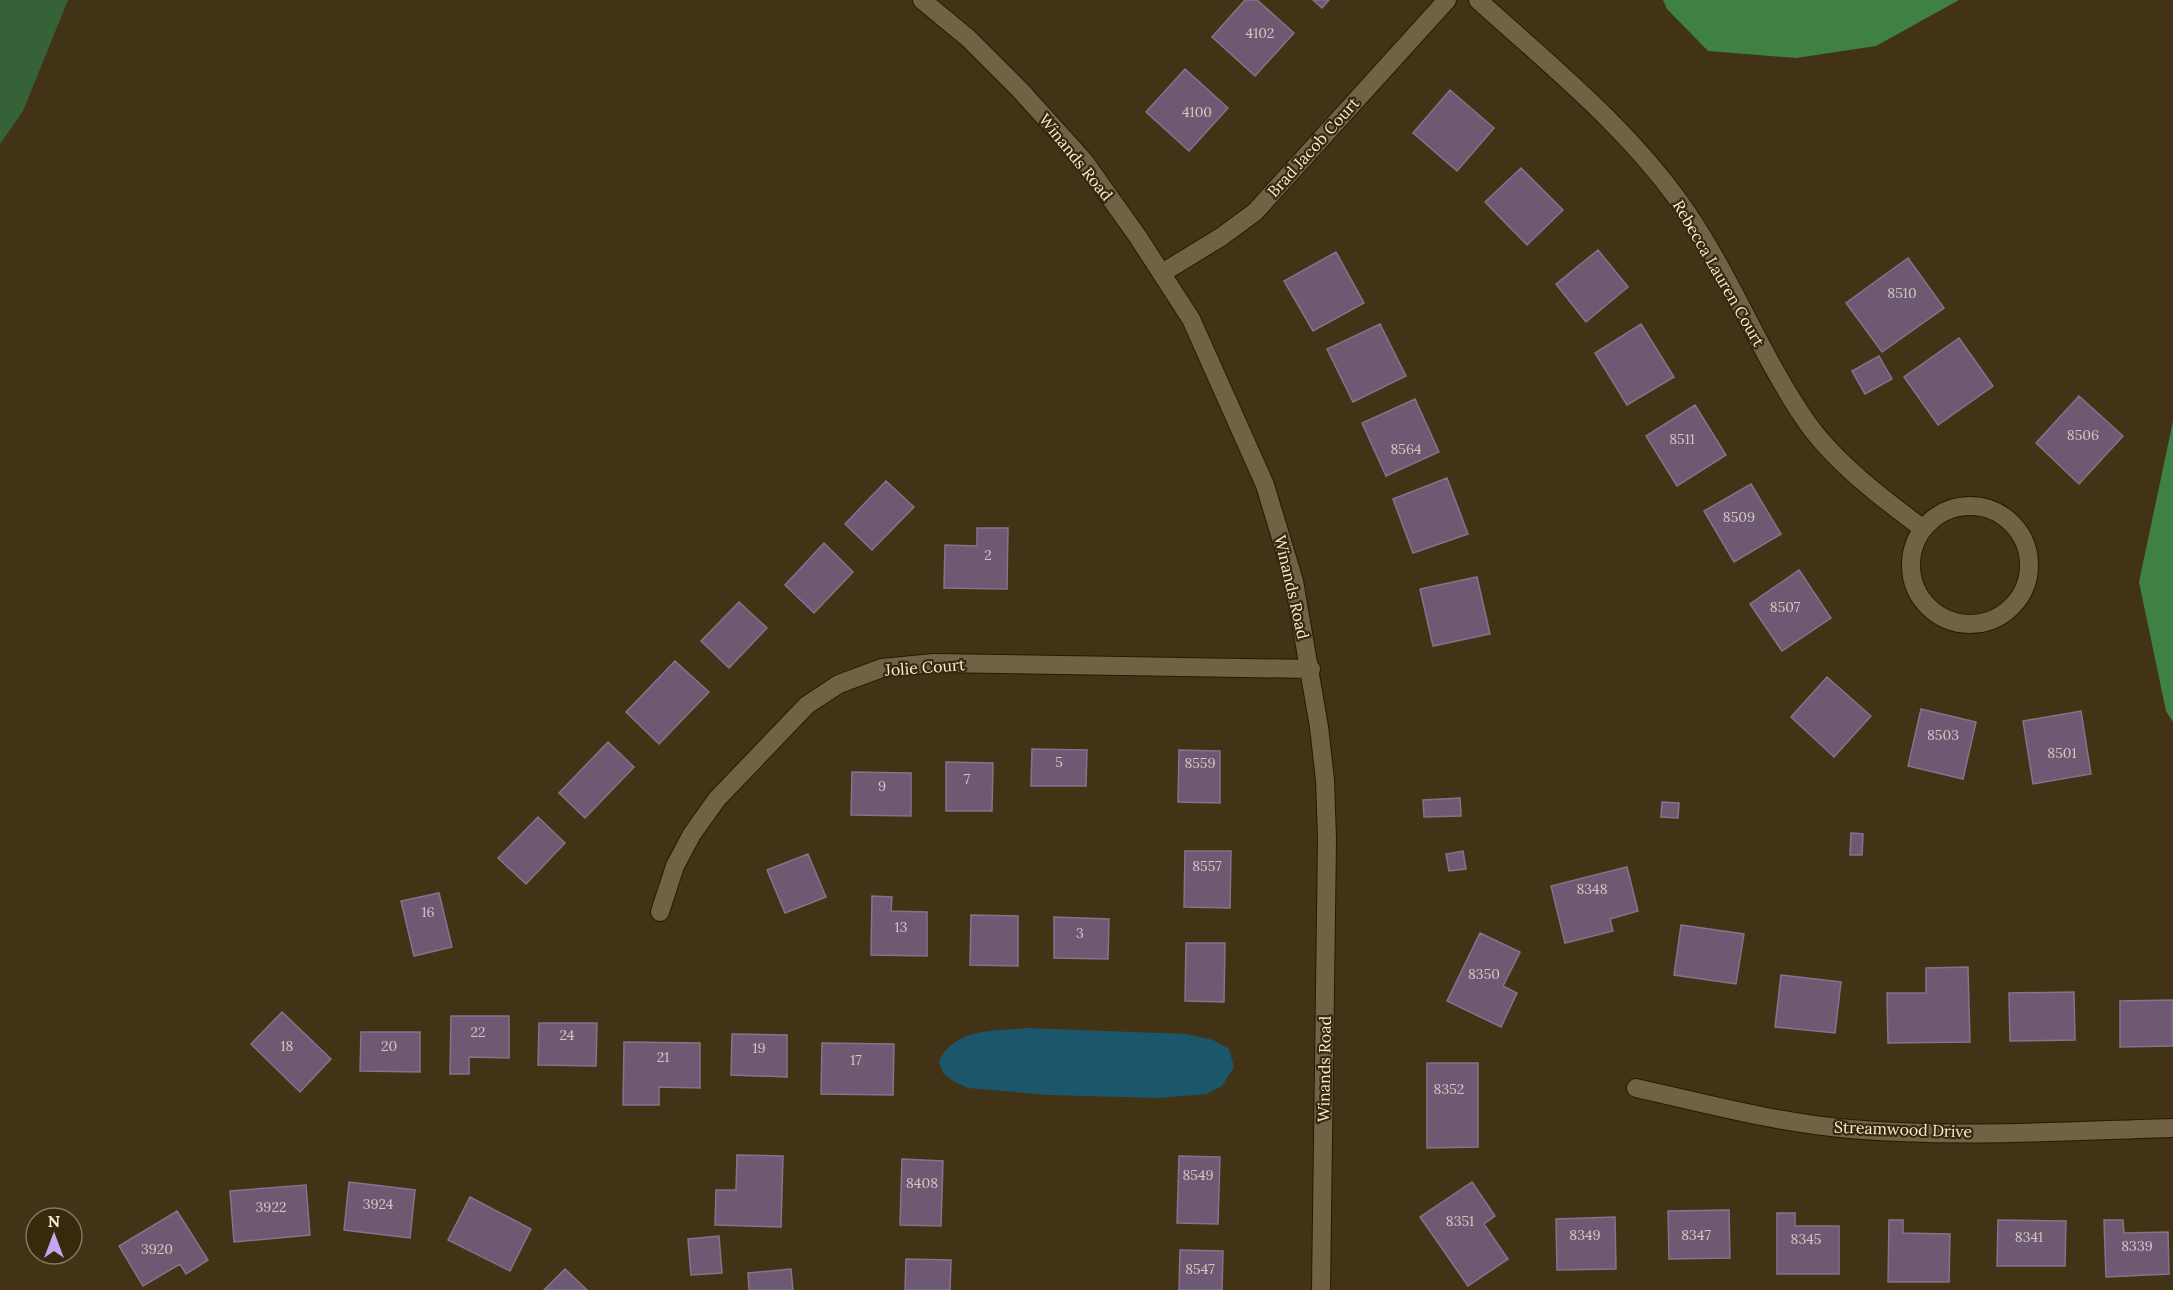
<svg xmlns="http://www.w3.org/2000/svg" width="2173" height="1290" font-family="Lora,serif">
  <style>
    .green { fill: #366238 }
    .forest { fill: #3f8043 }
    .water { fill: #1c566b }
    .building { fill: #6e5973; stroke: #87718b; stroke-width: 1.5 }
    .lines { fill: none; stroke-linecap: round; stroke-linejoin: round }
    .minor-casing { stroke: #281a00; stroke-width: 20 }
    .minor { stroke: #726245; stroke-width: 18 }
    .labels { text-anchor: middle; stroke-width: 4.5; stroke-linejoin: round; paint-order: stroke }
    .number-label { font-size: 14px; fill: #d3c6c1 }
    .street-label { font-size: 16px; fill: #f5ebdb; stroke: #37290c }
  </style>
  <rect width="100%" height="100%" fill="#423317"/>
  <path class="green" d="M0 0H68L23 111 0 144Z"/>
  <path class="forest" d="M1663 0H1959L1876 46 1796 58 1708 51 1667 9Z
    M2173 421V722L2166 711 2139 582Z"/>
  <path class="water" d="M1026 1028 1186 1034 1213 1040 1229 1049 1234 1067 1222 1086 1207 1094 1158 1098 1049 1095 968 1088 953 1081 943 1073 939 1062C952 1028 994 1031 1026 1028Z"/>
  <path class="building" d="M1245 0H1257L1294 33 1255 76 1212 37Z
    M1313 0H1329L1322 8Z
    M1185 69 1228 108 1189 151 1146 112Z
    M1450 90 1494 128 1457 171 1413 133Z
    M1521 168 1563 210 1527 245 1485 202Z
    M1598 250 1628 287 1586 322 1556 284Z
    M1336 252 1364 303 1313 331 1284 281Z
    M1908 258 1944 308 1882 352 1846 303Z
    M1380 324 1406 376 1353 402 1327 349Z
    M1641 324 1674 377 1627 405 1595 353Z
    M1959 338 1993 386 1938 425 1904 377Z
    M1879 356 1892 379 1865 394 1852 371Z
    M2079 396 2123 436 2079 484 2036 443Z
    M1415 399 1439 452 1386 476 1362 423Z
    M1695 405 1726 455 1677 486 1646 436Z
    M1447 478 1468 534 1413 553 1393 499Z
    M886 481 914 507 872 550 845 524Z
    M1751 484 1781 534 1734 562 1704 511Z
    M977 528H1008L1007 589 944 588 945 545 977 546Z
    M824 543 853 572 814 613 785 585Z
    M1799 570 1831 618 1782 651 1750 604Z
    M1477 577 1490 634 1433 646 1420 589Z
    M739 602 767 628 729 668 701 641Z
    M675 661 709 692 659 744 626 712Z
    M1827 677 1871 716 1834 757 1791 717Z
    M1921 709 1976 722 1963 779 1908 766Z
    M2081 711 2091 774 2033 784 2023 721Z
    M608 742 634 767 585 818 559 793Z
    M1032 749 1087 750 1086 786H1031Z
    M1179 750 1220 751V803L1178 802Z
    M946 762 993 763 992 811H946Z
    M852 772 911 773V816L851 815Z
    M1460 798 1461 816 1424 817 1423 800Z
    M1662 802 1679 803 1678 818 1661 817Z
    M538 817 565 843 526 884 498 858Z
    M1851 833 1863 834 1862 855H1850Z
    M1185 851H1231L1230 908 1184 907Z
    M1463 851 1466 869 1449 871 1446 854Z
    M808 854 826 897 785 913 767 870Z
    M1627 867 1638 911 1610 919 1613 931 1565 943 1551 886Z
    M439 893 452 947 414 956 401 901Z
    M872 896 892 897 891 911 927 912V956L871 955Z
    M971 915 1018 916V966L970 965Z
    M1054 917 1109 919 1108 959 1054 958Z
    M1681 925 1744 934 1736 984 1674 975Z
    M1480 933 1520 952 1503 986 1517 993 1501 1027 1447 1001Z
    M1186 943H1225L1224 1002 1185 1001Z
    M1968 967 1970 1042 1888 1043 1887 993H1926V968Z
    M1781 975 1841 982 1835 1033 1775 1027Z
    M2074 992 2075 1040 2010 1041 2009 993Z
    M2173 1000V1046L2120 1047V1001Z
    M282 1012 331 1059 300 1092 251 1044Z
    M451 1016H509V1058L469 1057V1074H450Z
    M539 1023H597L596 1066 538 1065Z
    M361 1032H420V1072L360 1071Z
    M732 1034 787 1035V1077L731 1075Z
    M624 1042 700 1043V1088L659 1087V1105H623Z
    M822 1043 894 1044 893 1095 821 1094Z
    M1427 1063H1478V1147L1427 1148Z
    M737 1155 783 1156 781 1227 715 1225 716 1190H736Z
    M1179 1156 1220 1157 1218 1224 1177 1223Z
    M902 1159 943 1161 941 1226 900 1225Z
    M349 1182 415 1190 410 1238 344 1230Z
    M1472 1182 1495 1216 1484 1224 1508 1259 1468 1286 1420 1217Z
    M306 1185 310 1235 234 1242 230 1191Z
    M470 1197 531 1229 510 1271 448 1240Z
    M1729 1210 1730 1258 1669 1259 1668 1211Z
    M177 1211 208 1260 186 1274 180 1264 143 1286 119 1246Z
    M1777 1213H1795V1226H1839V1274H1777Z
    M1615 1217 1616 1269 1557 1270 1556 1219Z
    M1889 1220H1903V1233L1950 1234 1949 1282H1888Z
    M1998 1220 2066 1221 2065 1266H1997Z
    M2104 1220H2123L2124 1233 2168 1232 2169 1274 2106 1277Z
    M719 1236 722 1273 691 1275 688 1239Z
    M1180 1250 1223 1251 1222 1290H1179Z
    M906 1259 951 1260 950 1290H905Z
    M565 1269 587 1290H544Z
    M791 1269 793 1290H749L748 1273Z"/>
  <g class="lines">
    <defs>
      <path id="minor" d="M922 0 968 38 1021 91 1084 161 1138 237 1191 319 1265 485 1294 581 1319 727 1325 780 1327 839 1321 1290
        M1478 0C1552 67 1632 131 1688 214 1733 281 1762 358 1808 424 1837 464 1883 499 1922 528
        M1162 273 1221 237 1255 212 1447 0
        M1911 565a59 59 0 1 1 118 0a59 59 0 1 1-118 0Z
        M660 912 675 866 692 834 717 799 807 705 839 684 882 668 934 663 1311 669
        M1636 1088C1707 1104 1778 1123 1850 1129 1957 1138 2066 1131 2173 1128"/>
    </defs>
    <use href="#minor" class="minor-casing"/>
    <use href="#minor" class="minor"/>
  </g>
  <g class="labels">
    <g class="number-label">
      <text x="1260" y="38">4102</text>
      <text x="1197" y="117">4100</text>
      <text x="1902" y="298">8510</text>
      <text x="2083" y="440">8506</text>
      <text x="1682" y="444">8511</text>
      <text x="1406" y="454">8564</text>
      <text x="1739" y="522">8509</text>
      <text x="988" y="560">2</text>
      <text x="1785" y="612">8507</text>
      <text x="1943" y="740">8503</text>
      <text x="2062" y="758">8501</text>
      <text x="1059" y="767">5</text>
      <text x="1200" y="768">8559</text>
      <text x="967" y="784">7</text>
      <text x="882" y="791">9</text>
      <text x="1207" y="871">8557</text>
      <text x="1592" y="894">8348</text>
      <text x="428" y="917">16</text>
      <text x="901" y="932">13</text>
      <text x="1080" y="938">3</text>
      <text x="1484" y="979">8350</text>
      <text x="478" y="1037">22</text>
      <text x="567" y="1040">24</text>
      <text x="287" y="1051">18</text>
      <text x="389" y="1051">20</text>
      <text x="759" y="1053">19</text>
      <text x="663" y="1062">21</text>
      <text x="856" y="1065">17</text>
      <text x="1449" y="1094">8352</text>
      <text x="1198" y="1180">8549</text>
      <text x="922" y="1188">8408</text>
      <text x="378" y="1209">3924</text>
      <text x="271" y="1212">3922</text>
      <text x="1460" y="1226">8351</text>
      <text x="1585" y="1240">8349</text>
      <text x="1696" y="1240">8347</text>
      <text x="2029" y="1242">8341</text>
      <text x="1806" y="1244">8345</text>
      <text x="2137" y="1251">8339</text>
      <text x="157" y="1254">3920</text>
      <text x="1200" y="1274">8547</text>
    </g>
    <g class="street-label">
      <text transform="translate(1313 147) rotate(-48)" y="6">Brad Jacob Court</text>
      <text transform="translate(1076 157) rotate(51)" y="6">Winands Road</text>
      <text transform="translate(1719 273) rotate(60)" y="6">Rebecca Lauren Court</text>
      <text transform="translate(1292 587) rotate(77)" y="6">Winands Road</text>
      <text transform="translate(925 667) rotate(-4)" y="6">Jolie Court</text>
      <text transform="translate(1324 1069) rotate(-89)" y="6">Winands Road</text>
      <text transform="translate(1903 1129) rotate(2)" y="6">Streamwood Drive</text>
    </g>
  </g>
  <g transform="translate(54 1236)"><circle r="28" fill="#37290c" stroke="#83775f" stroke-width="1.5"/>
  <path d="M0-4.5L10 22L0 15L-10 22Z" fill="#c3a7f2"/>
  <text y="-9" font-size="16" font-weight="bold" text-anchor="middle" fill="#f5ebdb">N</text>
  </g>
</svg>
